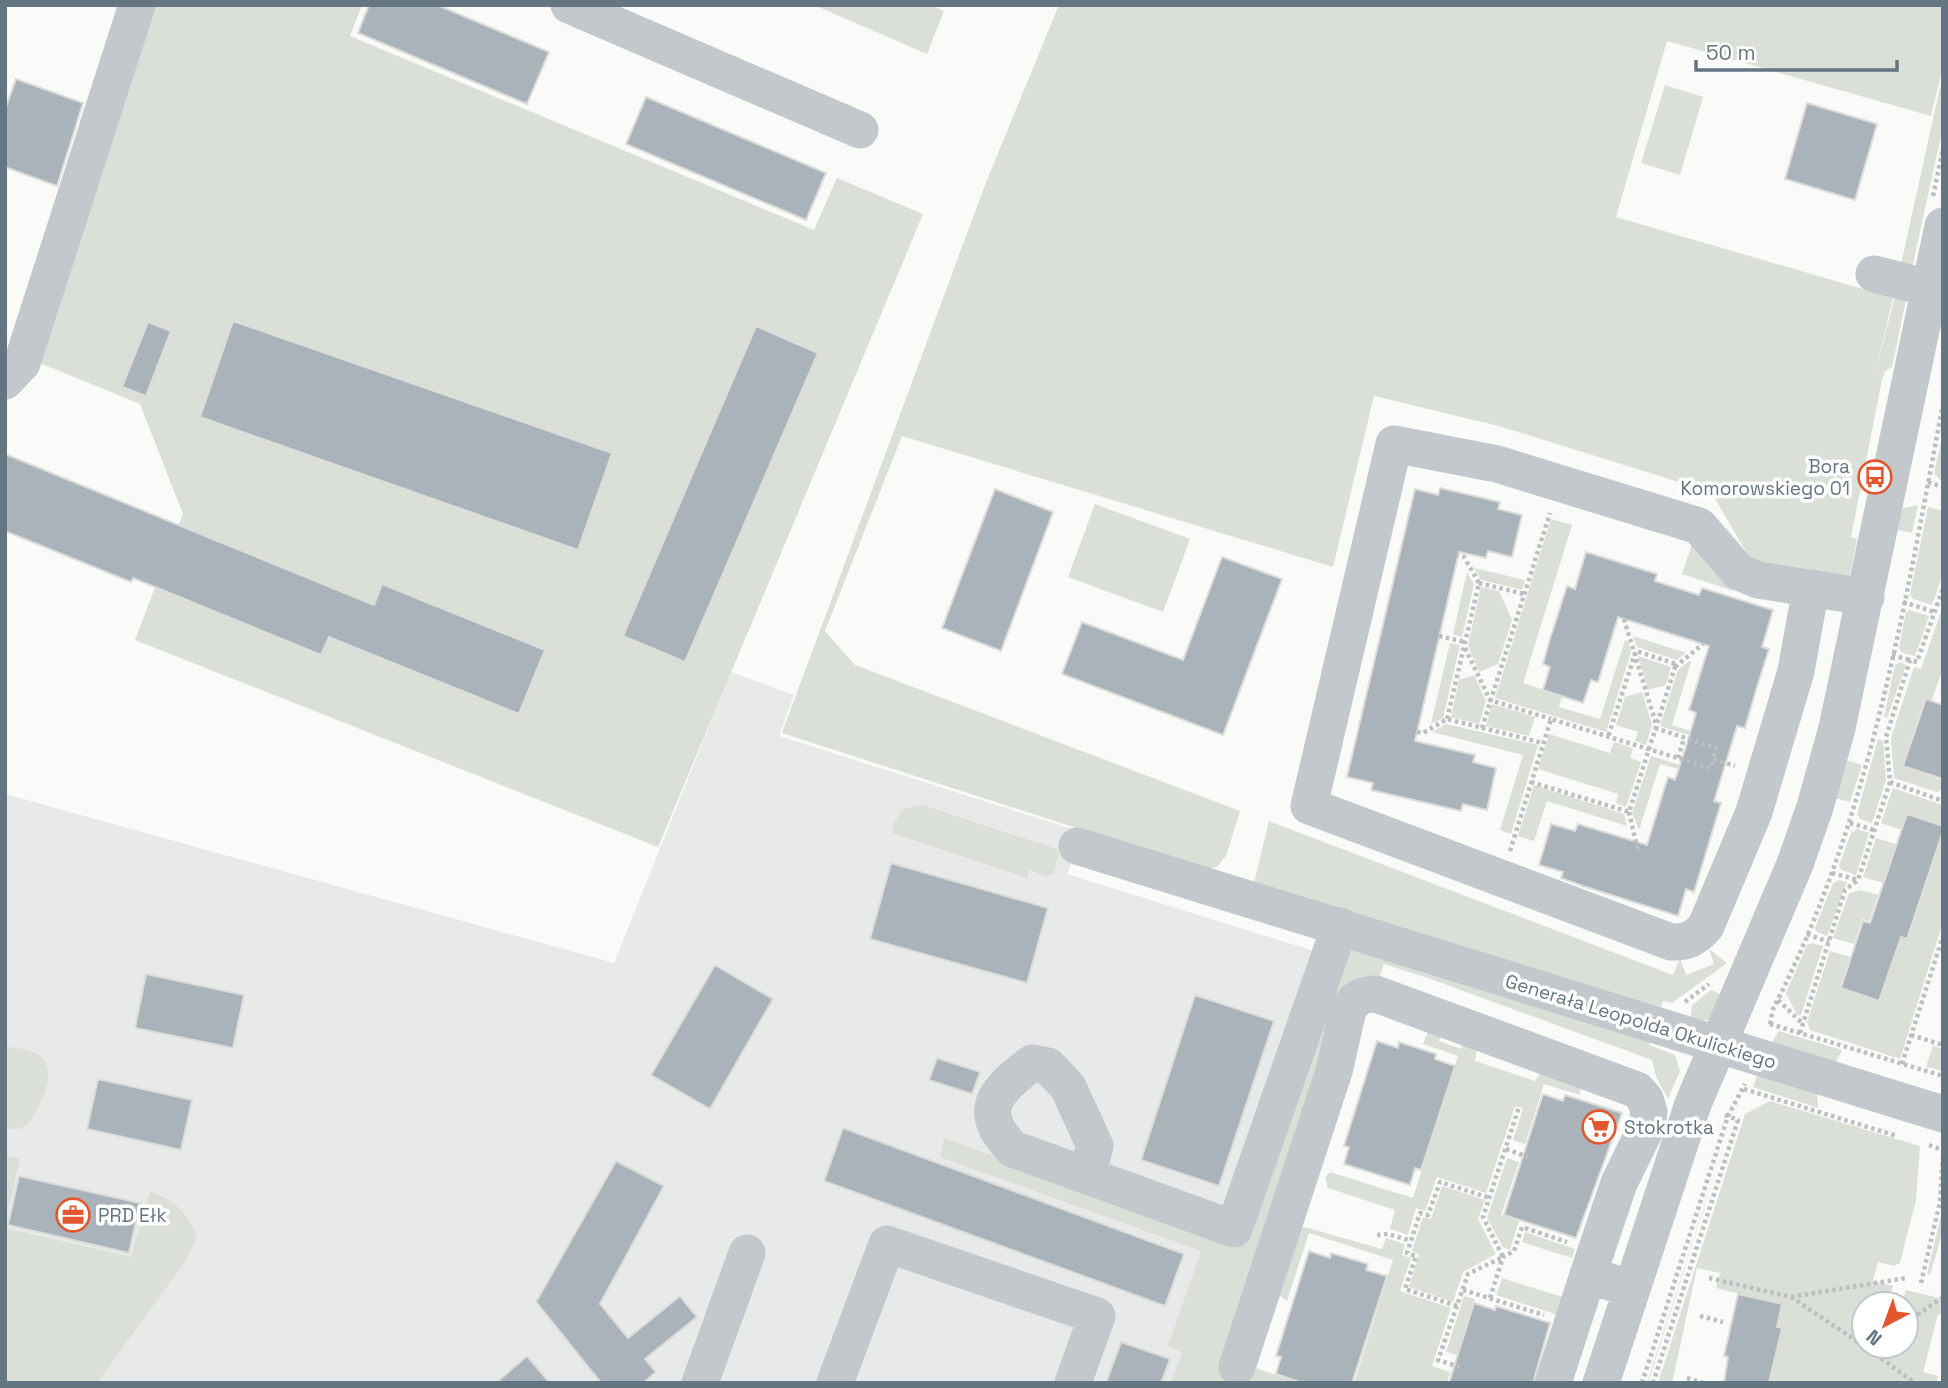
<svg xmlns="http://www.w3.org/2000/svg" width="1948" height="1388" font-family="'Space Grotesk',sans-serif">
  <style>
    .built { fill: #e8e9e9 }
    .green { fill: #dadfd7 }
    .building { fill: #aab3b9; stroke: #dcdcda; stroke-width: 2 }
    .lines { fill: none; stroke-linecap: round; stroke-linejoin: round }
    .path { stroke: #bbbfc2; stroke-width: 4.5; stroke-dasharray: 3.5 3.5; stroke-linecap: butt }
    .minor { stroke: #c3c8cc; stroke-width: 37 }
    .labels { text-anchor: middle; stroke-width: 7; stroke-linejoin: round; paint-order: stroke }
    .poi-label { font-size: 19px; fill: #657683; stroke: #fff; text-anchor: start }
    .street-label { font-size: 19px; fill: #657683; stroke: #fff }
  </style>
  <rect width="100%" height="100%" fill="#fafaf8"/>
  <path class="built" d="M731 672 794 695 779 736 1082 832 1067 874 1343 960 1202 1383H5V794L614 963Z"/>
  <path class="green" d="M152 5H362L350 36 814 230 837 178 923 214 658 847 135 640 183 514 140 404 35 361Z
    M814 5H931L944 11 927 54Z
    M1059 5H1943V66L1931 116 1667 41 1616 217 1893 298 1874 378 1896 292 1906 300 1892 367 1885 371 1882 380 1851 537 1857 539 1849 579 1755 567 1711 492 1499 426 1374 396 1333 567 902 436 825 631 855 665 1240 811 1226 856 1217 867 1203 869 782 733 985 185Z
    M1665 85 1703 97 1680 175 1641 163Z
    M1940 87 1943 89V127L1912 268 1900 269Z
    M1943 434V483L1934 473Z
    M1095 504 1190 539 1163 612 1068 577Z
    M1918 505 1912 533 1893 529 1901 509Z
    M1928 507 1943 511V574L1932 605 1913 599 1910 594Z
    M1551 519 1572 525 1523 683 1562 696 1559 707 1600 719 1625 640 1628 641 1631 652 1606 732 1495 698Z
    M1693 541 1734 591 1682 574Z
    M1474 568 1525 580 1522 590 1481 580Z
    M1467 572 1474 584 1462 637 1453 634Z
    M1481 587 1499 591 1512 620 1498 664 1479 672 1468 645Z
    M1943 606V668L1932 700 1925 698 1902 766 1941 780 1943 777V789L1937 792 1894 778 1891 738 1914 667 1921 669Z
    M1910 610 1929 616 1915 656 1902 653 1899 648 1906 612Z
    M1633 636 1686 653 1677 660 1637 647Z
    M1450 643 1460 645 1443 718 1431 724Z
    M1638 656 1671 667 1666 685 1648 690Z
    M1689 661 1691 662 1672 725 1691 731 1689 735 1660 726 1678 670Z
    M1900 662 1906 665 1887 718 1884 716 1895 665Z
    M1474 675 1486 701 1479 724 1451 717 1459 680Z
    M1642 692 1652 725 1646 745 1635 741 1638 732 1616 725 1625 697Z
    M1492 704 1535 717 1529 736 1486 726Z
    M1446 724 1538 745 1511 834 1500 830 1523 755 1432 732Z
    M1549 734 1610 753 1614 742 1633 748 1630 758 1641 762 1626 807 1616 803 1618 794 1538 769Z
    M1878 739 1883 741 1886 780 1872 823 1860 819 1857 814Z
    M1651 756 1680 765 1679 769 1660 764 1639 830 1632 813Z
    M1843 759 1862 765 1850 802 1831 797Z
    M1534 785 1624 814 1627 826 1547 801 1534 841 1518 836Z
    M1893 788 1943 805V825L1907 813 1902 830 1881 823Z
    M923 805 1059 850 1054 873 1046 876 1029 870 1027 878 893 833V824L903 809Z
    M1269 821 1673 975 1680 958 1686 975 1714 964 1709 949 1727 963 1672 1003 1663 1001 1661 1008 1253 887Z
    M1857 829 1869 833 1856 875 1842 870 1839 866 1851 833Z
    M1943 832V922L1900 1059 1810 1030 1807 1022 1830 951 1850 957 1840 988 1880 1001 1901 937 1907 938Z
    M1876 838 1896 844 1883 883 1863 877Z
    M1839 880 1847 882 1827 936 1817 932 1815 928 1833 883Z
    M1861 890 1878 895 1869 921 1862 919 1854 944 1833 938 1849 893Z
    M1812 943 1823 946 1801 1015H1797L1786 993 1807 945Z
    M1350 948 1650 1039 1649 1045 1675 1055 1680 1071 1668 1099 1656 1077 1652 1060 1428 978 1384 964 1377 984H1368L1240 1383H1171L1182 1352 1168 1346 1201 1251 940 1157 944 1138 1240 1246Z
    M1711 990 1723 995 1709 1020 1690 1021 1692 1005Z
    M1444 1028 1439 1041 1461 1049 1466 1036 1477 1046 1475 1061 1535 1081 1542 1070 1581 1084 1580 1095 1544 1084 1525 1144 1513 1140 1523 1108 1515 1106 1486 1193 1437 1177 1425 1211 1416 1208 1408 1235 1390 1229 1395 1210 1328 1188 1325 1178 1330 1172 1413 1198 1458 1056 1423 1044 1428 1032Z
    M1779 1031 1842 1050 1835 1064 1769 1047Z
    M5 1046C15 1048 29 1049 37 1054 61 1067 40 1105 30 1122L20 1129H5Z
    M1933 1046 1943 1049V1071L1926 1067Z
    M1759 1071 1817 1091 1818 1108 1753 1087Z
    M1770 1101 1920 1146 1916 1200 1900 1263 1894 1266 1878 1262 1873 1281 1893 1286 1888 1302 1894 1304H1864V1346H1906V1304H1902L1906 1290 1943 1299V1315L1938 1314 1923 1372 1938 1376 1937 1383H1772L1764 1371 1782 1304 1716 1288 1720 1273 1697 1268 1672 1383H1658L1745 1114Z
    M1730 1126 1648 1383H1647Z
    M5 1156 20 1158 5 1223Z
    M1507 1158 1519 1162 1501 1215 1519 1221 1510 1250 1503 1247 1487 1218Z
    M1442 1186 1485 1200 1478 1219 1496 1254 1463 1272 1453 1302 1409 1287 1419 1254 1412 1251 1423 1217 1431 1219Z
    M150 1191C175 1201 187 1212 197 1237L184 1263 97 1383H5V1228L131 1257Z
    M1943 1207V1231L1930 1275 1927 1274Z
    M1304 1227 1382 1249 1386 1238 1405 1244 1402 1255 1411 1258 1400 1291 1451 1308 1432 1366 1450 1372 1447 1383H1354L1393 1260 1309 1233 1287 1301 1274 1291 1296 1230Z
    M1525 1232 1575 1249 1572 1258 1522 1242Z
    M1502 1278 1569 1299 1564 1317 1496 1295Z
    M1464 1296 1475 1299 1457 1355 1446 1352Z
    M1250 1366 1299 1383H1246Z"/>
  <path class="building" d="M369 5H437L549 52 527 104 358 33Z
    M16 79 83 103 57 186 5 167V110Z
    M646 97 826 173 806 220 626 144Z
    M1807 103 1877 124 1855 200 1785 179Z
    M233 321 612 453 578 550 200 417Z
    M148 322 171 331 146 396 122 387Z
    M756 326 818 353 685 662 623 636Z
    M5 454 374 605 382 584 545 650 519 714 329 637 321 655 133 578 131 582 5 531Z
    M1440 488 1500 502 1498 509 1522 515 1512 557 1488 551 1486 558 1459 552 1415 741 1475 755 1473 762 1496 768 1487 810 1463 804 1461 811 1371 790 1373 783 1347 777 1415 489 1438 495Z
    M995 489 1053 512 1001 651 942 628Z
    M1586 552 1657 574 1655 581 1699 595 1702 588 1773 610 1762 647 1769 649 1756 690 1745 728 1737 726 1714 801 1721 803 1694 892 1686 889 1678 916 1583 886 1561 878 1563 872 1539 865 1551 824 1575 831 1578 824 1647 845 1668 777 1675 780 1685 750 1696 713 1689 710 1709 646 1618 617 1598 682 1591 680 1583 703 1543 690 1550 667 1543 664 1550 639 1567 586 1575 589Z
    M1222 557 1282 579 1223 735 1062 674 1082 622 1183 660Z
    M1926 699 1943 705V779L1903 766Z
    M1907 814 1943 826V831L1907 939 1901 937 1879 1001 1841 988 1863 921 1870 923Z
    M891 863 1048 908 1027 983 870 939Z
    M715 965 773 999 710 1109 651 1075Z
    M146 974 244 995 233 1048 135 1028Z
    M1195 995 1274 1021 1219 1186 1141 1160Z
    M1377 1041 1398 1048 1399 1042 1436 1054 1435 1059 1455 1066 1421 1170 1415 1168 1410 1185 1344 1164 1349 1147 1344 1146Z
    M937 1058 980 1072 972 1094 929 1080Z
    M98 1079 192 1100 181 1150 87 1129Z
    M1543 1094 1563 1101 1565 1095 1622 1113 1576 1238 1504 1215Z
    M843 1128 1184 1254 1165 1306 824 1181Z
    M616 1161 664 1186 600 1304 628 1338 680 1296 697 1317 645 1359 656 1372 643 1383H601L536 1302Z
    M19 1176 140 1203 129 1253 8 1225Z
    M1309 1251 1330 1258 1331 1253 1368 1264 1366 1270 1387 1276 1352 1383H1303L1276 1374 1281 1357 1276 1356Z
    M1738 1294 1782 1304 1777 1327 1782 1328 1769 1383H1724L1728 1357 1724 1356Z
    M1474 1303 1495 1310 1496 1306 1550 1323 1533 1383H1449Z
    M1121 1342 1170 1359 1161 1383H1106Z
    M527 1356 550 1383H496Z"/>
  <g class="lines">
    <path class="path" d="M1933 196 1943 149
      M1928 482 1943 487
      M1479 583 1524 594
      M1903 602 1935 612
      M1624 619 1656 724
      M1439 636 1465 642
      M1465 648 1490 700 1551 719
      M1892 655 1910 660
      M1675 667 1703 644
      M1447 719 1479 583 1464 557 1458 556
      M1482 728 1550 513
      M1655 728 1716 748 1713 759
      M1417 732 1423 733 1447 719 1543 743
      M1678 758 1684 738
      M1531 782 1629 812 1676 664 1636 651 1608 737
      M1890 782 1943 801
      M1629 812 1638 851
      M1850 823 1874 830
      M1510 851 1551 719 1710 768 1713 759 1735 766
      M1832 873 1858 880
      M1807 934 1829 942
      M1778 1000 1803 1024
      M1685 1002 1709 984
      M1770 1024 1773 1009C1870 821 1904 609 1943 404
      M1770 1024 1943 1076
      M1800 1033 1845 890 1858 880 1890 782 1886 737 1910 660 1917 662 1943 588
      M1911 1035 1943 1045
      M1902 1064 1943 936
      M1744 1089 1897 1136
      M1929 1145 1943 1150
      M1506 1149 1528 1157
      M1377 1235 1388 1234 1411 1241
      M1709 1278 1791 1297 1906 1278
      M1921 1283 1940 1202 1943 1155
      M1463 1290 1544 1315
      M1791 1297 1864 1346
      M1490 1298 1503 1257 1514 1251 1522 1227 1567 1242
      M1457 1306 1405 1289 1416 1256 1407 1253 1420 1213 1428 1215 1440 1182 1490 1198
      M1700 1316 1723 1322
      M1906 1323 1943 1297
      M1864 1346 1915 1383
      M1460 1367 1438 1360 1468 1274 1503 1257 1483 1217 1519 1107
      M1687 1378 1703 1383
      M1642 1383 1728 1116 1745 1084
      M1653 1383 1738 1120 1725 1115"/>
    <path class="minor" d="M569 5 860 130
      M1874 274 1929 288
      M5 381 22 363 137 5
      M1811 588 1796 671 1754 812 1706 926C1696 938 1687 943 1671 942L1309 806 1394 444 1497 464 1699 526 1739 572 1758 580 1866 597
      M1077 846 1943 1114
      M1087 1175 1095 1146 1068 1087 1048 1066 1032 1063C995 1091 975 1111 1013 1149L1234 1229 1340 926
      M1237 1367 1334 1071 1348 1010C1354 998 1363 994 1376 994L1637 1090 1645 1099 1649 1112 1647 1126 1619 1183 1588 1275 1632 1289
      M700 1383 747 1253
      M835 1383 887 1244 1097 1316 1073 1383
      M1553 1383 1588 1275
      M1601 1383 1693 1104 1795 864 1815 807 1837 728 1943 226"/>
  </g>
  <defs>
    <symbol id="bus-ring" viewBox="-11 -11 22 22"><circle r="9.5" fill="#fff" stroke="#e4572e" stroke-width="1.5"/><path d="M-5-6H5V4H4V6H2V4H-2V6H-4V4H-5ZM-3.5-4V0h7V-4ZM-3.5 1.2v1.5H-2V1.2ZM2 1.2v1.5H3.5V1.2Z" fill="#e4572e"/></symbol>
    <symbol id="supermarket-ring" viewBox="-11 -11 22 22"><circle r="9.5" fill="#fff" stroke="#e4572e" stroke-width="1.5"/><path d="M-6-5.5h2.5l.6 2H6L4.5 2H-2.5L-4.4-4H-6ZM-1.5 3.2a1.3 1.3 0 1 0 .1 0ZM3 3.2a1.3 1.3 0 1 0 .1 0Z" fill="#e4572e"/></symbol>
    <symbol id="office-ring" viewBox="-11 -11 22 22"><circle r="9.5" fill="#fff" stroke="#e4572e" stroke-width="1.5"/><path d="M-6-3h4V-5.5h4V-3h4V5H-6ZM-1-4.5V-3h2v-1.5ZM-6 0V1H6V0Z" fill="#e4572e"/></symbol>
  </defs>
  <g fill-rule="evenodd">
    <use href="#bus-ring" x="1856" y="458" width="38" height="38"/>
    <use href="#supermarket-ring" x="1580" y="1108" width="38" height="38"/>
    <use href="#office-ring" x="54" y="1196" width="38" height="38"/>
  </g>
  <g class="labels">
    <g class="poi-label">
      <text x="1850" y="473" text-anchor="end">Bora<tspan x="1850" dy="22">Komorowskiego 01</tspan></text>
      <text x="1624" y="1134">Stokrotka</text>
      <text x="98" y="1222">PRD Ełk</text>
    </g>
    <g class="street-label">
      <text transform="translate(1641 1021) rotate(17)" y="7">Generała Leopolda Okulickiego</text>
    </g>
  </g>
  <rect width="1948" height="1388" fill="none" stroke="#657683" stroke-width="14"/>
  <g transform="translate(1885 1325) rotate(221)"><circle r="33" fill="#ffffff" stroke="#c1c8cd" stroke-width="2"/>
  <path d="M0-5L12 26L0 18L-12 26Z" fill="#e4572e"/>
  <text y="-10" font-size="19" font-weight="bold" text-anchor="middle" fill="#657683">N</text>
  </g>
  <path d="M1696 60v10h201v-10" fill="none" stroke="#657683" stroke-width="3.5"/>
  <text x="1706" y="60" font-size="21" fill="#657683" stroke="#ffffff" stroke-width="5" paint-order="stroke">50 m</text>
</svg>
